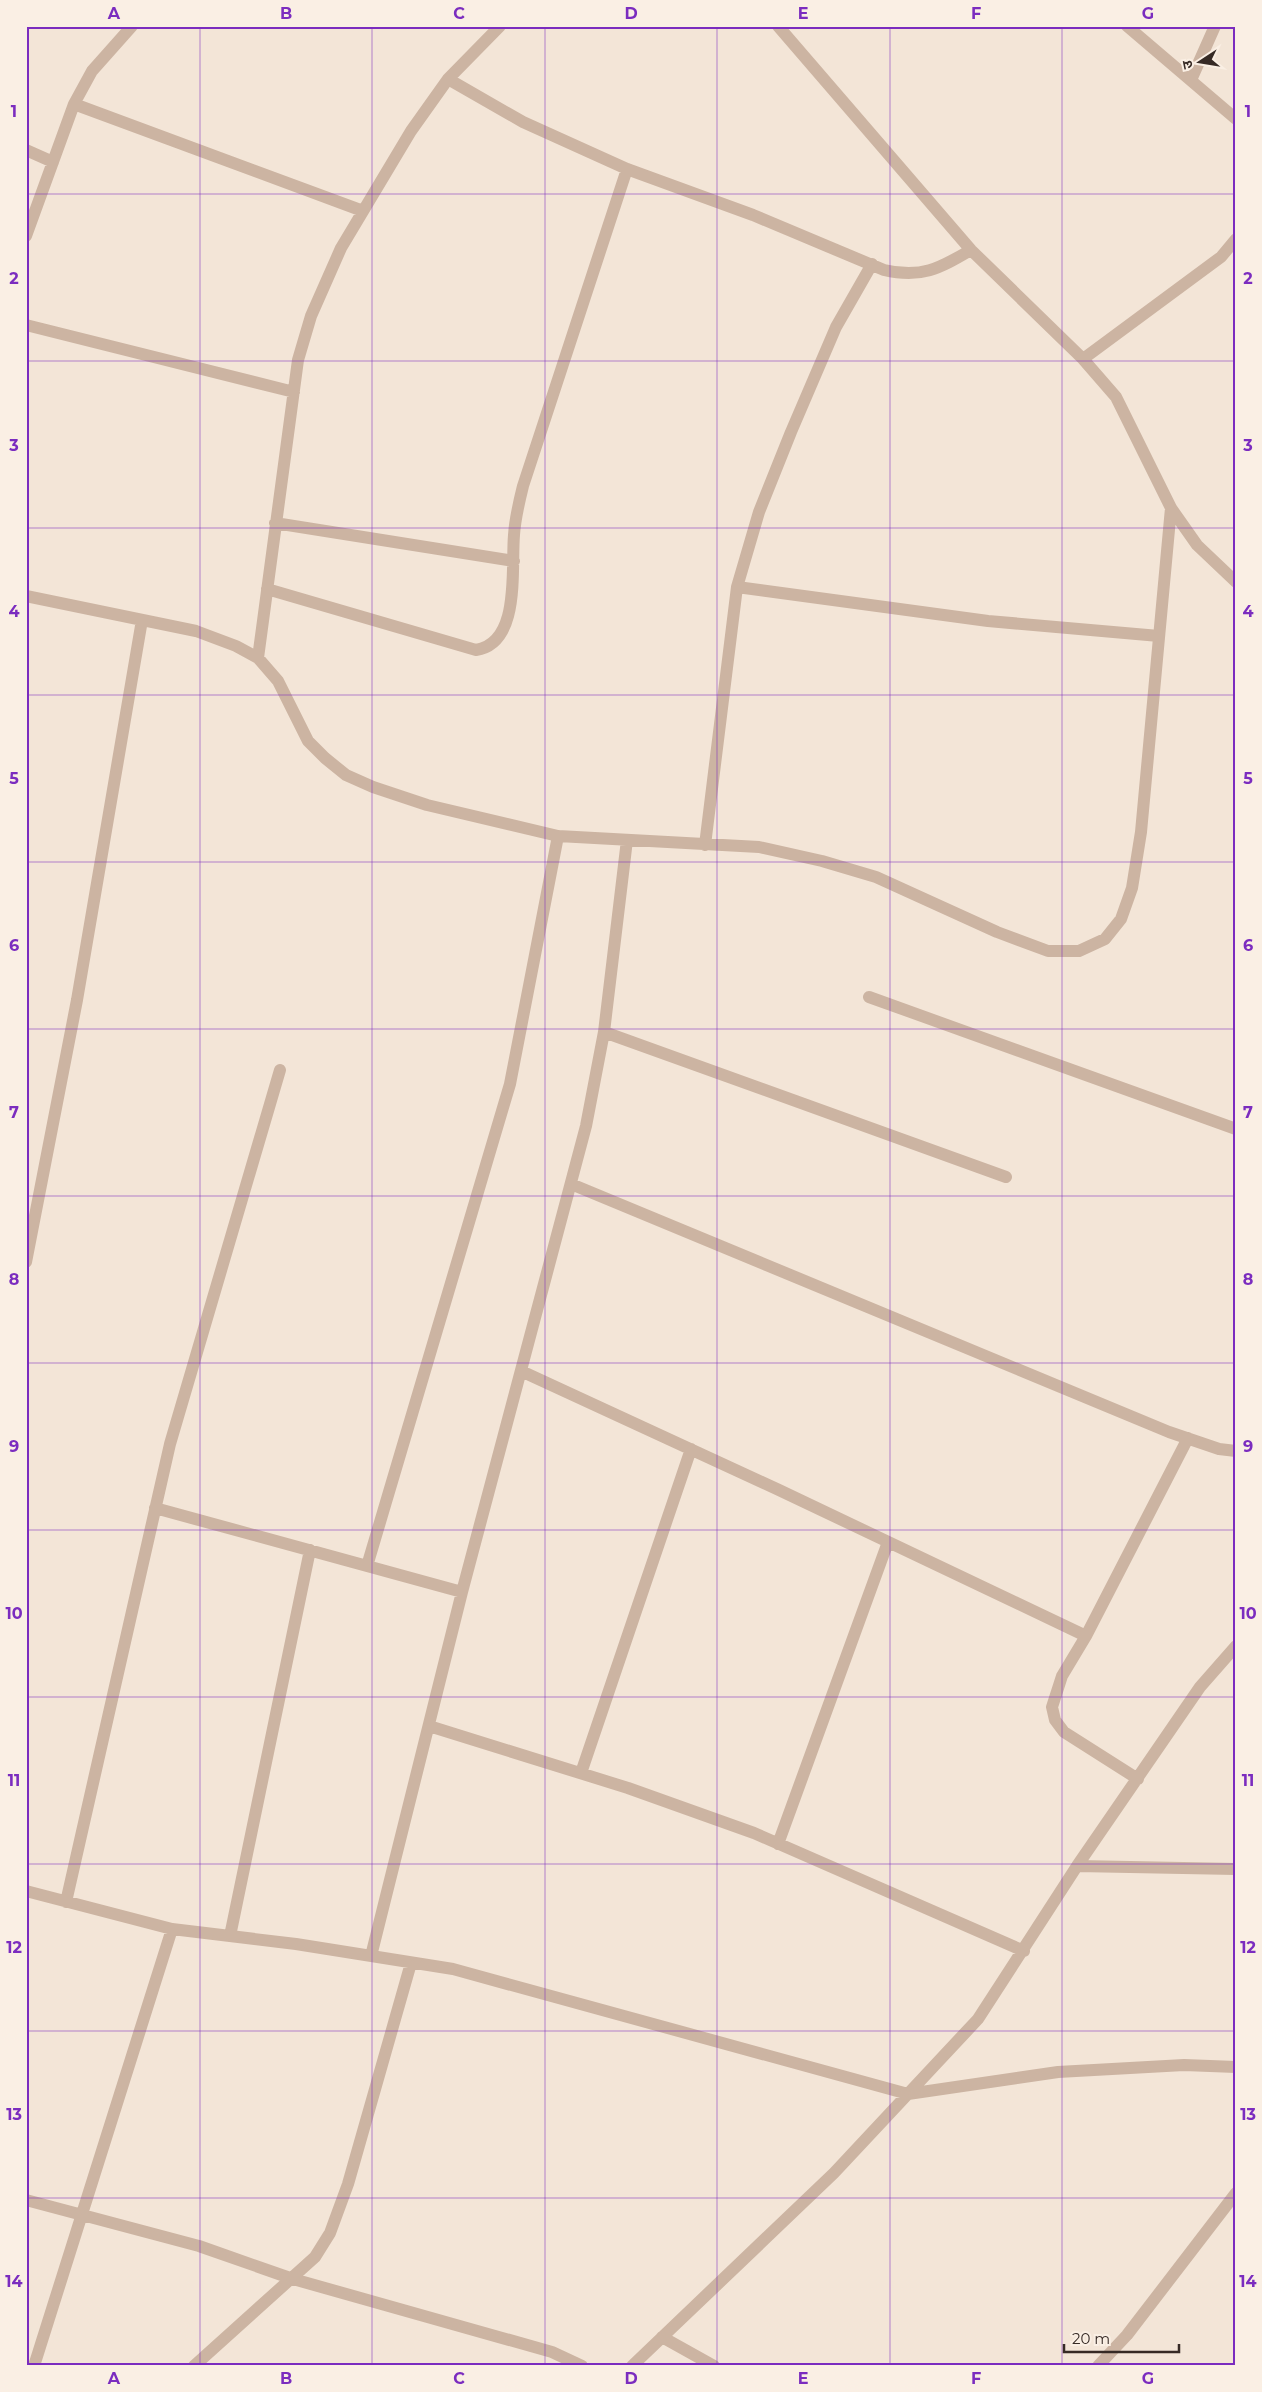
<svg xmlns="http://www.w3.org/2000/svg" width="1262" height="2392" font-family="Montserrat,'Noto Sans Devanagari',sans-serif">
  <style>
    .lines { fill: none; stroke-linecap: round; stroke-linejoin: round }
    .minor { stroke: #ccb4a2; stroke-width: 12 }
    .grid { fill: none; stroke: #7b2cbf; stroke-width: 1; stroke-opacity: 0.55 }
    .neatline { fill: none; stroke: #7b2cbf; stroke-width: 2 }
    .grid-label { font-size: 16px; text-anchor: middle; font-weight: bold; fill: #7b2cbf }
  </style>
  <rect width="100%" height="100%" fill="#f3e5d7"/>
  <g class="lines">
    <path class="minor" d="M778 26 971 250 1083 359 1116 397 1171 508 1197 545 1236 582
      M1127 26 1236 119
      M448 79 523 122 627 169 753 215 884 270C922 279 940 268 971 250
      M1191 80 1215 26
      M74 104 363 211
      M26 150 53 162
      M26 236 74 104 92 71 132 26
      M26 325 294 392
      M1083 359 1221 257 1236 239
      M275 523 514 561
      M737 587 988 621 1159 636
      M267 589 476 650C521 643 511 569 514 535 515 519 519 502 523 486L627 169
      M26 596 196 631 236 646 258 658 278 681 308 741 325 758 346 775 373 787 427 805 558 836 759 847 822 861 876 877 997 932 1048 951H1079L1105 939 1121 919 1132 888 1141 832 1171 508
      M258 658 298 360 311 316 341 248 411 131 448 79 500 26
      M705 845 737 587 759 512 791 432 836 327 872 264
      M869 997 1236 1129
      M604 1032 1006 1177
      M571 1184 1169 1432 1219 1449 1236 1451
      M26 1262 77 1000 142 620
      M521 1371 779 1490 1086 1636
      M155 1508 462 1592
      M367 1566 510 1084 558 836
      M429 1726 628 1788 754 1833 1024 1951
      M581 1773 691 1449
      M1138 1779 1064 1732 1055 1720 1052 1707 1062 1676 1086 1636 1188 1438
      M778 1844 888 1542
      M1077 1866 1236 1869
      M26 1891 172 1929 296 1944 453 1969 908 2094 1058 2072 1184 2065 1236 2067
      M66 1902 170 1444 280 1070
      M230 1936 310 1550
      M371 1956 462 1592 586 1126 604 1032 627 840
      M26 2200 199 2246 293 2279 552 2352 582 2366
      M662 2337 714 2366
      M34 2366 172 1929
      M194 2366 315 2257 330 2233 348 2184 411 1963
      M632 2366 834 2173 978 2019 1077 1866 1200 1687 1236 1646
      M1098 2366 1127 2335 1236 2193"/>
  </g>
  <path class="grid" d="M200 26V2366M372 26V2366M545 26V2366M717 26V2366M890 26V2366M1062 26V2366M26 194H1236M26 361H1236M26 528H1236M26 695H1236M26 862H1236M26 1029H1236M26 1196H1236M26 1363H1236M26 1530H1236M26 1697H1236M26 1864H1236M26 2031H1236M26 2198H1236"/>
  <rect width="1262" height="2392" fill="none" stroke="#faefe4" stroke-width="55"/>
  <g transform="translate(1200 62) rotate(258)" stroke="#faefe4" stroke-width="4" paint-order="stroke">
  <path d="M0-4L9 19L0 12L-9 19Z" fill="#362a25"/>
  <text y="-8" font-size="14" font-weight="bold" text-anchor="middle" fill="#362a25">उ</text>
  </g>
  <path d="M1064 2344v8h115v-8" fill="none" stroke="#362a25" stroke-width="2.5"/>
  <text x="1072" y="2344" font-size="15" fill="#362a25" stroke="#faefe4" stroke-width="4" paint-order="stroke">20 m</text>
  <rect x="28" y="28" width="1206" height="2336" class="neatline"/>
  <g class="grid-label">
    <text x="114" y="19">A</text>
    <text x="286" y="19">B</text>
    <text x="459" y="19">C</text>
    <text x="631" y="19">D</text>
    <text x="803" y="19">E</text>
    <text x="976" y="19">F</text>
    <text x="1148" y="19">G</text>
    <text x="14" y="117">1</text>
    <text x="1248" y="117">1</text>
    <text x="14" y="284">2</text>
    <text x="1248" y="284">2</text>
    <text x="14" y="451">3</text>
    <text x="1248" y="451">3</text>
    <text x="14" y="617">4</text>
    <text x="1248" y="617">4</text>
    <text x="14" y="784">5</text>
    <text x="1248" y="784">5</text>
    <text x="14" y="951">6</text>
    <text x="1248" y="951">6</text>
    <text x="14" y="1118">7</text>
    <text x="1248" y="1118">7</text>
    <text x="14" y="1285">8</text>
    <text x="1248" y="1285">8</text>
    <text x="14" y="1452">9</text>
    <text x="1248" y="1452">9</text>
    <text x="14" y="1619">10</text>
    <text x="1248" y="1619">10</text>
    <text x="14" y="1786">11</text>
    <text x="1248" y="1786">11</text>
    <text x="14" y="1953">12</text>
    <text x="1248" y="1953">12</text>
    <text x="14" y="2120">13</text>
    <text x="1248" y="2120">13</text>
    <text x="14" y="2287">14</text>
    <text x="1248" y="2287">14</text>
    <text x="114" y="2384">A</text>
    <text x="286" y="2384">B</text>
    <text x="459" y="2384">C</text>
    <text x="631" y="2384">D</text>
    <text x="803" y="2384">E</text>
    <text x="976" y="2384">F</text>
    <text x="1148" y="2384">G</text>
  </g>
</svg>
